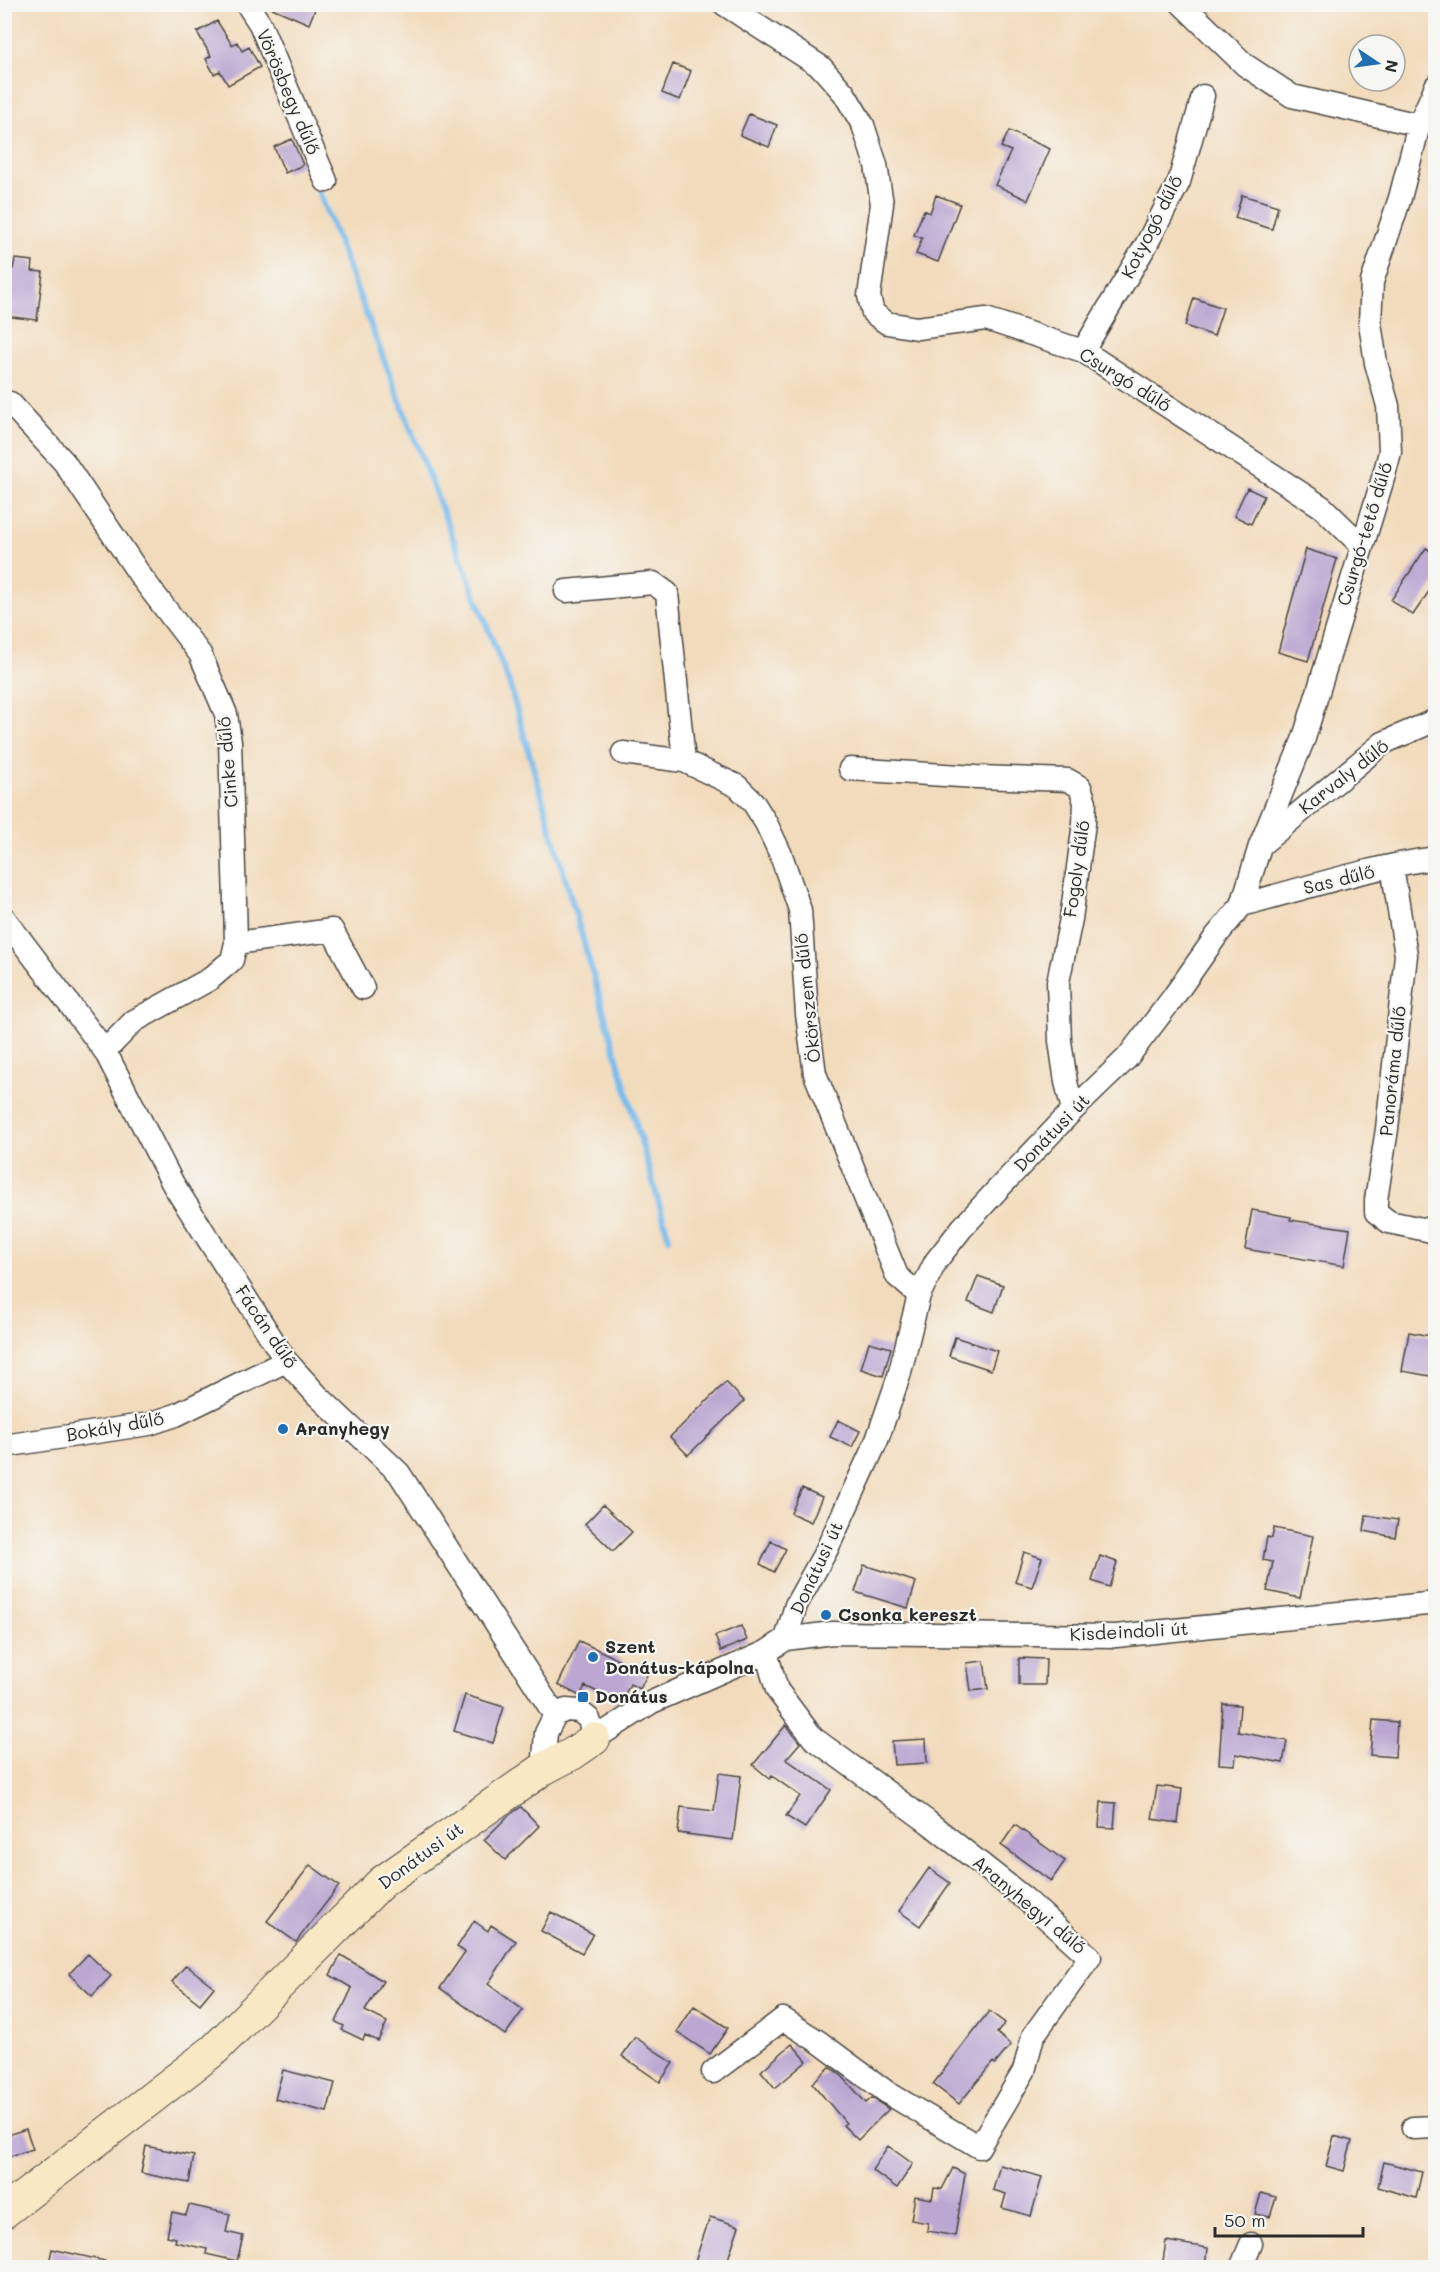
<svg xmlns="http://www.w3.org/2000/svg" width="1440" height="2272" font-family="Mali,sans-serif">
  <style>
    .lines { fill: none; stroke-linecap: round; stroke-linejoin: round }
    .stream { stroke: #76bbed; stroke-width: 6 }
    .building { fill: #bca7d2 }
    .street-casing { stroke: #494541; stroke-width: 25 }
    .secondary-casing { stroke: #494541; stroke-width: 34 }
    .street { stroke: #fff; stroke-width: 22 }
    .secondary { stroke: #f8e8c3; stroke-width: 32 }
    .poi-dot { fill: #1f6fb2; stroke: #f6f6f2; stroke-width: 2 }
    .labels { text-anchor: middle; stroke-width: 4.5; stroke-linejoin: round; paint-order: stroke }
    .street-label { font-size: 18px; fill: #2b2b2b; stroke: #f6f6f2 }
    .poi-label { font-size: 18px; font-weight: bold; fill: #2b2b2b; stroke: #f6f6f2; text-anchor: start }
  </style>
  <rect width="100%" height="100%" fill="#f6f6f2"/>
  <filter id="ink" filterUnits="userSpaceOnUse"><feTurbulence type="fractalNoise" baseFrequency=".0167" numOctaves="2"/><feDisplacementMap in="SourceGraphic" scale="12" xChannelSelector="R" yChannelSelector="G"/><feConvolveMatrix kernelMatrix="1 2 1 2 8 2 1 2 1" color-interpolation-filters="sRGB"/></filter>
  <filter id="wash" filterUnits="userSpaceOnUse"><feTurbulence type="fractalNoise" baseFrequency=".008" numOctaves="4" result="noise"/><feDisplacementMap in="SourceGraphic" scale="24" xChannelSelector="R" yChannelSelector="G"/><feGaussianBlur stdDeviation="1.35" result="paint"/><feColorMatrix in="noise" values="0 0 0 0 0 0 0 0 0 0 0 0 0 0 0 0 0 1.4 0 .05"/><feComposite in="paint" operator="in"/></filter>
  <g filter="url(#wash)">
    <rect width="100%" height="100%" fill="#f2dbbc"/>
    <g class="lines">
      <path class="stream" d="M316 184 509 683 669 1238"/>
    </g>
    <g id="blocks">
      <path class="building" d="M263 4H317L309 24Z
        M217 21 232 45 237 42 242 51 249 47 260 67 228 85 220 71 214 74 206 59 211 56 197 32Z
        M673 64 691 71 680 100 662 93Z
        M749 114 777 125 769 147 740 135Z
        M1009 131 1050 149 1028 200 995 185 1011 151 1001 147Z
        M292 139 303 165 285 173 274 147Z
        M936 195 960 204 938 262 916 254 922 238 914 235 924 210 930 213Z
        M1242 195 1278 206 1272 229 1235 218Z
        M15 259 33 261 32 271 43 272 37 320 4 316V268L13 269Z
        M1194 298 1223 308 1214 336 1185 326Z
        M1247 488 1264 496 1251 524 1234 516Z
        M1426 548 1436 554V581L1413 615 1391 600Z
        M1306 549 1337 559 1308 661 1278 652Z
        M1252 1210 1291 1217 1290 1220 1350 1229 1344 1266 1245 1249Z
        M978 1276 1003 1285 994 1312 968 1302Z
        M1409 1332 1436 1337V1377L1402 1371Z
        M955 1337 997 1351 991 1370 949 1356Z
        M869 1342 891 1348 883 1376 861 1369Z
        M726 1382 744 1401 688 1455 670 1437Z
        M838 1420 860 1431 852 1447 830 1437Z
        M802 1488 822 1497 811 1522 791 1513Z
        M603 1505 632 1532 613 1551 585 1524Z
        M1366 1515 1398 1520 1395 1537 1364 1531Z
        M1274 1528 1313 1536 1300 1598 1267 1591 1273 1562 1263 1560 1267 1537 1272 1538Z
        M771 1541 786 1549 774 1572 760 1564Z
        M1024 1552 1042 1558 1032 1587 1015 1582Z
        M1100 1556 1117 1562 1109 1587 1092 1581Z
        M864 1565 916 1582 908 1608 855 1592Z
        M741 1626 747 1640 721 1651 715 1636Z
        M579 1641 648 1673 640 1689 630 1684 621 1703 585 1686 580 1696 558 1685Z
        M1019 1658 1046 1659 1045 1685H1019Z
        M984 1661 988 1689 971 1691 967 1663Z
        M465 1695 504 1707 493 1743 454 1731Z
        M1223 1704 1240 1705 1238 1732 1287 1741 1283 1763 1236 1754 1235 1765 1219 1764Z
        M1373 1720 1397 1722 1395 1757 1370 1755Z
        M786 1725 800 1743 786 1759 831 1790 805 1828 786 1816 800 1796 772 1776 770 1779 753 1765Z
        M926 1739 927 1763 894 1765 892 1741Z
        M719 1773 741 1776 733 1840 678 1833 681 1807 714 1811Z
        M1157 1786 1182 1789 1178 1823 1152 1819Z
        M1101 1802 1116 1803 1114 1828 1099 1827Z
        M521 1807 539 1826 505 1860 484 1840 508 1816Z
        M1015 1825 1065 1861 1051 1881 1001 1845Z
        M310 1865 339 1886 296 1942 267 1921Z
        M929 1868 950 1883 920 1926 899 1911Z
        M551 1912 593 1934 582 1953 541 1931Z
        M474 1921 488 1931 491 1925 516 1941 488 1984 523 2010 505 2035 440 1988 465 1952 457 1947Z
        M88 1954 111 1976 92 1996 69 1974Z
        M341 1955 383 1981 365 2011 387 2022 378 2041 365 2035 363 2040 342 2030 344 2026 336 2022 352 1988 330 1975Z
        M186 1965 214 1987 200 2004 172 1982Z
        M694 2006 728 2028 710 2054 677 2032Z
        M989 2011 1005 2023 997 2033 1011 2045 995 2064 993 2062 959 2104 933 2084Z
        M635 2037 673 2063 660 2082 622 2056Z
        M792 2044 807 2061 775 2088 761 2071Z
        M830 2067 843 2077 866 2103 872 2098 889 2109 858 2140 843 2125 846 2123 812 2083Z
        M283 2070 335 2083 327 2112 275 2099Z
        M26 2129 33 2149 4 2158V2136Z
        M1334 2136 1352 2141 1344 2171 1326 2166Z
        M146 2146 194 2156 189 2183 141 2173Z
        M888 2146 913 2164 897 2188 872 2170Z
        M1384 2162 1422 2172 1416 2198 1378 2187Z
        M1000 2165 1042 2177 1031 2216 1002 2208 1006 2194 993 2190Z
        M953 2168 965 2174 955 2236 927 2231 928 2223 911 2220 915 2196 932 2199 934 2188 942 2189Z
        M1261 2193 1276 2197 1270 2217 1255 2214Z
        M189 2205 230 2214 226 2232 243 2236 237 2261 206 2254 207 2249 175 2242 176 2238 167 2236 172 2212 186 2215Z
        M710 2217 739 2226 725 2268H714L695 2261Z
        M1166 2241 1208 2248 1206 2268H1162Z
        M52 2249 105 2261 104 2268H48Z"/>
    </g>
  </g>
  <g filter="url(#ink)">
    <use href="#blocks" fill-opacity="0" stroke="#494541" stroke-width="1.5"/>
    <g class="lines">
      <defs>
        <path id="street" d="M247 4 260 24 326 181
          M724 4 821 67 844 93 863 125 876 165 882 204 869 296 873 313 887 323 917 328 986 319 1083 351 1322 507 1362 546
          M1182 4 1245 65 1292 96 1419 125
          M1083 351 1146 245 1179 182 1203 96
          M10 403 64 462 142 578 200 654 226 714 230 742 235 901 236 943 232 960 210 979 134 1021 105 1051
          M566 591 653 583 667 593 684 761
          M623 753 684 761 737 786 753 802 766 823 781 855 800 910 807 1014 815 1074 897 1276 919 1295
          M850 769 976 777 1068 780 1080 787 1085 802 1084 823 1071 919 1058 982 1060 1041 1066 1082 1073 1110
          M1263 843 1383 743 1436 720
          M1392 866 1406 955 1387 1129 1376 1200V1212L1389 1222 1436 1232
          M1242 905C1306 888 1370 867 1436 858
          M4 918 105 1051 173 1184 286 1361 317 1395 399 1473 555 1715
          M236 943 332 930 363 988
          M4 1446 149 1424 176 1415 286 1361
          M786 1639 832 1633 1116 1636 1436 1603
          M543 1769 546 1733 555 1715 566 1710 579 1711 589 1719 594 1739 652 1702 766 1652 786 1639 796 1605 827 1549 877 1440 899 1376 919 1295 936 1261 962 1228 998 1189 1073 1110 1127 1058 1172 999 1217 935 1242 905 1260 846 1304 738 1384 475 1390 452 1388 406 1376 363 1370 323 1372 282 1400 198 1419 125 1436 86
          M713 2072 783 2019 819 2042 888 2093 979 2147 1024 2071 1033 2036 1090 1957 1024 1898 928 1822 813 1738 777 1690 766 1652
          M1413 2128 1436 2127
          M1241 2268 1251 2244"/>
        <path id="secondary" d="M4 2212 214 2050 382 1882 543 1769 572 1754 594 1739"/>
      </defs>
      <use href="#street" class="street-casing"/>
      <use href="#secondary" class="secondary-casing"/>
      <use href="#street" class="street"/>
      <use href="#secondary" class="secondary"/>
    </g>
  </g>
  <g class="poi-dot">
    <circle cx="283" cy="1429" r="6"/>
    <circle cx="826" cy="1615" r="6"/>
    <circle cx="593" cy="1657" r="6"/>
    <rect x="577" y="1691" width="12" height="12" rx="3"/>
  </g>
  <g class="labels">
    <g class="street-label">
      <text transform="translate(288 92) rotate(67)" y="6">Vörösbegy dűlő</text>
      <text transform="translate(1152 227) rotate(-63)" y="6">Kotyogó dűlő</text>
      <text transform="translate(1125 380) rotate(32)" y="6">Csurgó dűlő</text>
      <text transform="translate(1365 534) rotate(-73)" y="6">Csurgó-tető dűlő</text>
      <text transform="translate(228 762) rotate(-95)" y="6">Cinke dűlő</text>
      <text transform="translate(1344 777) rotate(-38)" y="6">Karvaly dűlő</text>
      <text transform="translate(1077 869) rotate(-82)" y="6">Fogoly dűlő</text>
      <text transform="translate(1339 880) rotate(-14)" y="6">Sas dűlő</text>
      <text transform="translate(808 998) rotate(-96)" y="6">Ökörszem dűlő</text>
      <text transform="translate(1393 1071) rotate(-84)" y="6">Panoráma dűlő</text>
      <text transform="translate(1052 1133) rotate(-46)" y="6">Donátusi út</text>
      <text transform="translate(266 1327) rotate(56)" y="6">Fácán dűlő</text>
      <text transform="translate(115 1427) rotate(-10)" y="6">Bokály dűlő</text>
      <text transform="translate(817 1568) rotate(-65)" y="6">Donátusi út</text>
      <text transform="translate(1129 1632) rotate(-3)" y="6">Kisdeindoli út</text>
      <text transform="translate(421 1856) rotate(-36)" y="6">Donátusi út</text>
      <text transform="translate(1029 1905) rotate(40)" y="6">Aranyhegyi dűlő</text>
    </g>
    <g class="poi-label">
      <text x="295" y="1435">Aranyhegy</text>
      <text x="838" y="1621">Csonka kereszt</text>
      <text x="605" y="1653">Szent<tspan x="605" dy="21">Donátus-kápolna</tspan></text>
      <text x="595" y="1703">Donátus</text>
    </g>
  </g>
  <rect width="1440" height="2272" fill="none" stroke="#f6f6f2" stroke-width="24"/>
  <g transform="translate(1377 63) rotate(103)"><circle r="28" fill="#f6f6f2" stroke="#a5a5a2" stroke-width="1.5"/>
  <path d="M0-4.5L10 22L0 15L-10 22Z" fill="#1f6fb2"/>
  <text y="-9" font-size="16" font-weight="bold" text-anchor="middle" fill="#2b2b2b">N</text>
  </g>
  <path d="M1215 2227v9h148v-9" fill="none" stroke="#2b2b2b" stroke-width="3"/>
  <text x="1224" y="2227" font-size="18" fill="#2b2b2b" stroke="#f6f6f2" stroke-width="4.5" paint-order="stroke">50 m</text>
</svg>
